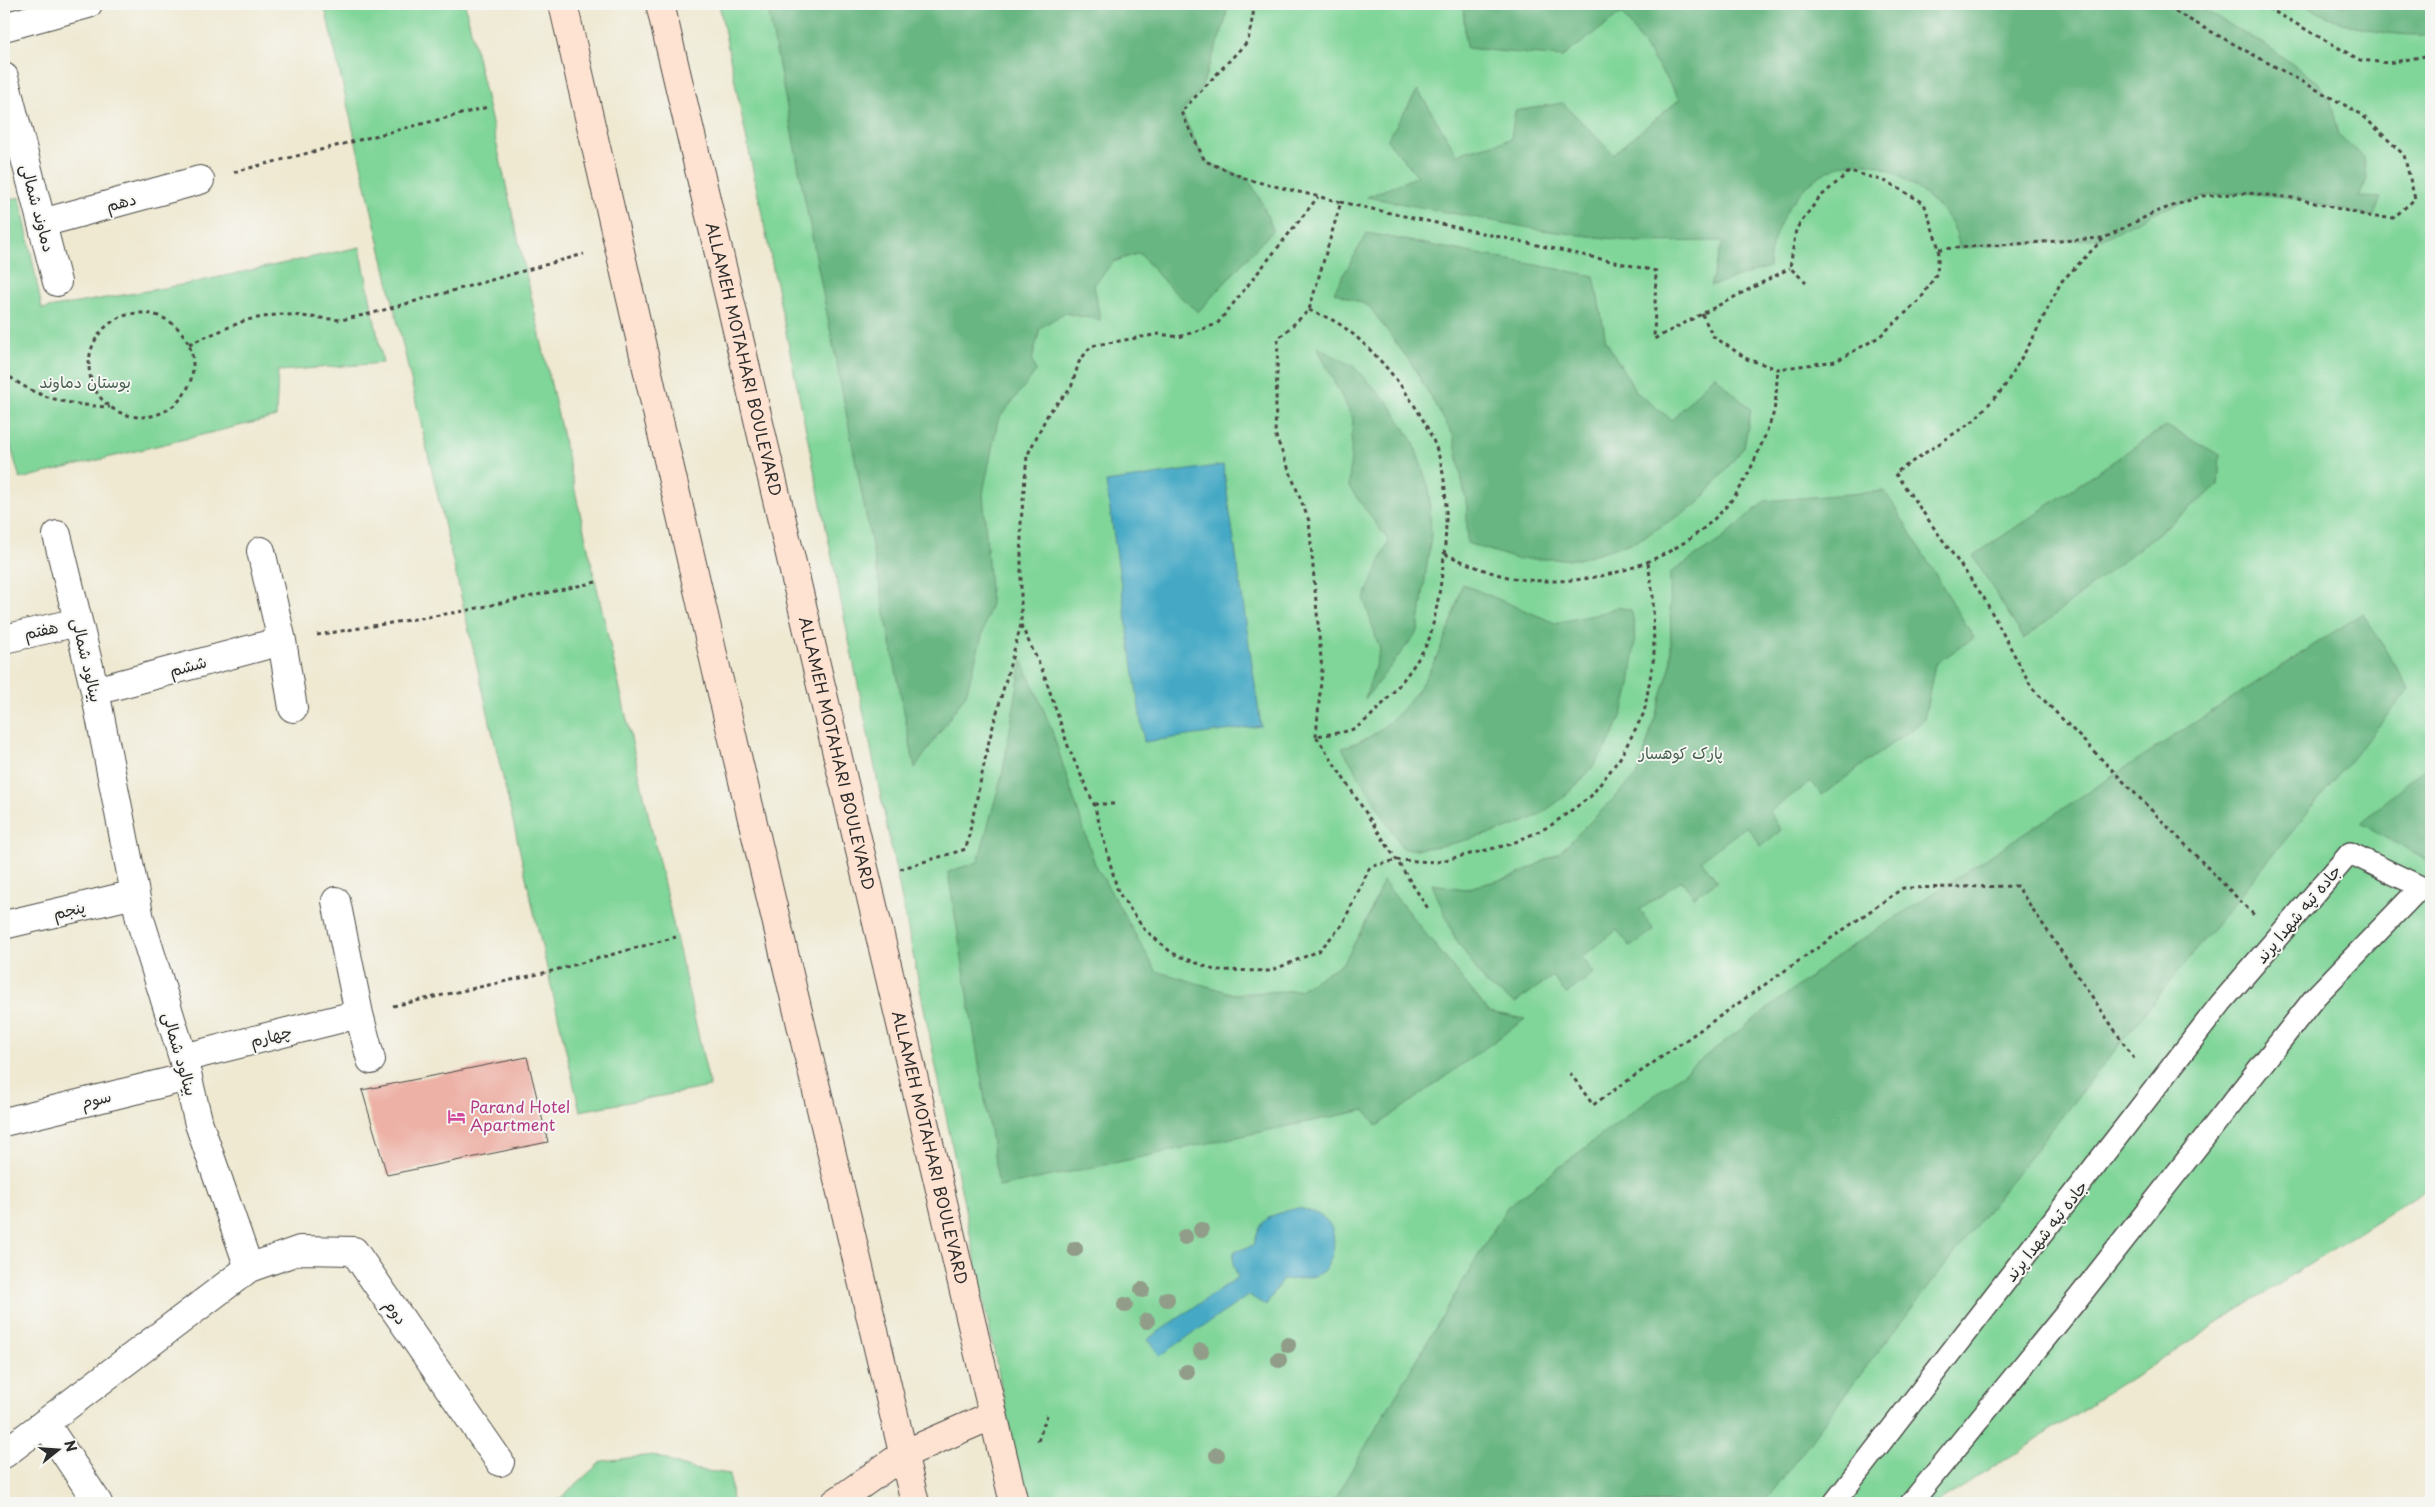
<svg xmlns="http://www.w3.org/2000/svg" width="2435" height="1507" viewBox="0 0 2435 1507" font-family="'Playpen Sans','Playpen Sans Arabic',sans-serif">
	<rect width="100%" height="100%" fill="#f6f6f2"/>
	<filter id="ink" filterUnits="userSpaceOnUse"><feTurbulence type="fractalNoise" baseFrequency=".02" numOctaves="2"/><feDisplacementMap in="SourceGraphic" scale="10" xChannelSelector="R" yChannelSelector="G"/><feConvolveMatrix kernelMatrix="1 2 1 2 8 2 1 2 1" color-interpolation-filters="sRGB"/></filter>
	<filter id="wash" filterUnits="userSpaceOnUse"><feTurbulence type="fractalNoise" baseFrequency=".0096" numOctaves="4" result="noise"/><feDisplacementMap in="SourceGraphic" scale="20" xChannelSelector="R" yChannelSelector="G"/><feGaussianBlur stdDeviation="1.12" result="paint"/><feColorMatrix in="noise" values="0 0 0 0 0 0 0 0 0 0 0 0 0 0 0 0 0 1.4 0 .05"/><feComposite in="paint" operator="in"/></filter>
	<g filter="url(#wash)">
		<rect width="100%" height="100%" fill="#efe9d2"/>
		<!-- green -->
		<path fill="#80d599" stroke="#568062" d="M324,4H465L710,1087L580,1111Z
			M719,4H2431V1186L1937,1503H1025Z
			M20,197L42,309L187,284L360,247L383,363L278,371L276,417L20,479L10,444L4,445V201Z
			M653,1455L692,1469L730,1474L732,1503H555L602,1461Z"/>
		<!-- forest -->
		<path fill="#68b681" stroke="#4a7056" d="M767,4H1228L1225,22L1200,91L1181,112L1205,161L1249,180L1261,201L1273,230L1198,312L1171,289L1139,253L1113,262L1094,285L1100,320L1064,313L1040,328L1032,361L1036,371L998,420L983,493L991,603L966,694L915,768Z
			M1463,4H2194L2270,48L2317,82L2331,102L2339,135L2364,158L2367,179L2359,197L2381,198L2373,217L2294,198L2248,193L2203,196L2155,212L2104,238L1960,248C1953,219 1948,214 1925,195C1911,183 1885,164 1866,163C1812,159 1771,219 1769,267L1710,286L1723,241L1637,242L1541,230L1367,197L1418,176L1387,140L1418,90L1457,154L1511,139L1515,111L1563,103L1613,154L1680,99L1622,13L1562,57L1466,48Z
			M2305,4H2431V35C2387,36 2342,29 2305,4Z
			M1367,233L1594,276L1606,341L1636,392L1672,420L1714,375L1751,410L1744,447L1698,504L1637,541L1578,559H1517L1467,543V507L1454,437L1411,363L1369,306L1334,292Z
			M1317,347L1353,366L1389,403L1414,444L1429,489L1431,535L1418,631L1365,699L1380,650L1364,599L1389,541L1349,487L1353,419Z
			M2166,426L2220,455L2218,486L2024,639L1973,556Z
			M1885,491L1974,638L1935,664L1924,720L1822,795L1811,781L1769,812L1781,830L1761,846L1747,826L1701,860L1717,881L1694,897L1681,880L1640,910L1654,930L1630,947L1617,930L1582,957L1594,973L1566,994L1553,976L1515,1003L1487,985L1455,938L1432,884L1465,889L1515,876L1559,853L1638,774L1671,664L1670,573L1722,539L1765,501Z
			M1462,584L1555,623L1598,614L1617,607L1631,610C1637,631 1634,650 1632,670C1626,730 1591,781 1542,813C1521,826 1493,833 1470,839C1447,845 1426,850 1403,849L1342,748C1354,743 1368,739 1377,732C1425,696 1448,640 1462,584Z
			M2363,613L2409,689C2189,957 1970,1225 1764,1503H1332L1507,1207L1844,951Z
			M1022,660L1050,725L1095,864L1156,971L1234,994L1300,990L1344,962L1367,920L1383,881L1489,1012L1525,1019L1377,1126L1365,1110L999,1187L948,872L978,862L1003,771Z
			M2431,762V863L2361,823Z"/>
		<!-- water -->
		<path fill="#45a9c5" stroke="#386a78" d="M1223,465L1261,726L1144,742L1106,482Z
			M1298,1208C1309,1211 1319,1213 1327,1221C1338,1232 1335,1260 1323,1271C1312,1280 1295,1279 1282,1280L1266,1306L1249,1295L1160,1356L1148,1339L1238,1277L1233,1264L1234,1252L1254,1245C1260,1216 1271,1215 1298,1208Z"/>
		<g id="blocks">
			<!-- building -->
			<path fill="#edb1a6" d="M527,1057L548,1142L387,1175L362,1090Z"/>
		</g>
	</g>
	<g filter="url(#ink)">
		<use href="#blocks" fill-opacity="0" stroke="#484844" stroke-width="1"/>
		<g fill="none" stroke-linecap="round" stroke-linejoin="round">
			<defs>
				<path id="lane" d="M1834,1503L2221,1003L2350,853L2421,887L2315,997L2075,1302L1911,1503"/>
				<path id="street" d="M4,27L88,4
					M4,77L57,282
					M42,223L200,180
					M261,551L282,641L293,708
					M4,639L78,622
					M95,691L282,641
					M336,901L359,1014L371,1060
					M4,925L135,894
					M183,1058L359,1014
					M4,1122L188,1077
					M249,1268L300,1250L354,1251L500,1462
					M45,1423L98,1503
					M4,1454L249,1268L199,1124L183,1058L140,919L95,691L57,535"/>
				<g id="secondary">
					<path d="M563,4L717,672L915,1503"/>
					<path id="s1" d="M660,4L1014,1503"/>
					<path d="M835,1503L904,1454L993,1415"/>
				</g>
			</defs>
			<!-- lane casing -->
			<use href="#lane" stroke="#484844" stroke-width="24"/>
			<!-- street casing -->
			<use href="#street" stroke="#484844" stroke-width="30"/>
			<!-- secondary casing -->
			<use href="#secondary" stroke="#484844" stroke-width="30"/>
			<!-- path -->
			<path stroke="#484844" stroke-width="3" stroke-dasharray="4 4" stroke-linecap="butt" d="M1255,4L1248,41L1181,112L1205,161L1249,180L1341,202L1309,310L1278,339L1275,434L1309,521L1322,670L1316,736
				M2161,4L2361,114L2404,155L2415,199L2393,218L2373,217L2294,198L2248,193L2202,196L2155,212L2104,238L2061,282L2032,340L2003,389L1973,421L1895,473L1984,598L2032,688L2254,915
				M2261,4L2360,60L2388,63L2431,55
				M234,172L488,107
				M1340,202L1656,271L1654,339L1790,268
				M1939,249L2103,238
				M1309,310C1318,314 1328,317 1336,322C1377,347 1428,414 1440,460C1453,507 1443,588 1430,636C1423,659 1375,719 1353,729C1343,733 1328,734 1316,736L1429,910
				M89 365a52 52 0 1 1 104 0a52 52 0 1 1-104 0Z
				M1702,314L1713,336L1747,359L1778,369L1836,361L1879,337L1920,300L1937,273L1939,249L1924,203L1887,182L1850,171L1819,198L1796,229L1790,268L1806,282
				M189,344L246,320L281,314L341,320L373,313L584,254
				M4,372C35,399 70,405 110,407
				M1445,554C1471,565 1499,578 1528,580C1604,587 1687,558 1734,497C1749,477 1763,441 1772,418C1777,403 1776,384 1778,369
				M1021,625L1044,674L1069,749L1094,804L1118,892L1144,929L1172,953L1214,970L1270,971L1319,951L1342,925L1370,867L1397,860L1437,862L1511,844L1550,826L1591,796L1620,758L1644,713L1654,656L1653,596L1648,563
				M317,635L464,611L596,582
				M1094,804H1117
				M900,869L966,849L989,741L1021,625V522L1027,456L1049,412L1071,388L1079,362L1091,346L1159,334L1179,337L1217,324L1318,197
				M393,1006L548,972L676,937
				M1570,1073L1593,1105L1903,888L2017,886L2135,1060
				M1038,1441L1047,1415"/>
			<!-- lane -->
			<use href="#lane" stroke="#fff" stroke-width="21"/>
			<!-- street -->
			<use href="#street" stroke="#fff" stroke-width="28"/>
			<!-- secondary -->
			<use href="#secondary" stroke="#fee3d2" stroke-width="28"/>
		</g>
		<!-- trees -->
		<g fill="#919d88">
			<circle cx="1201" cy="1230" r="8"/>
			<circle cx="1185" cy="1237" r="8"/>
			<circle cx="1075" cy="1249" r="8"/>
			<circle cx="1142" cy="1290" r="8"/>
			<circle cx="1167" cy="1299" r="8"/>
			<circle cx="1125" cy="1305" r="8"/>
			<circle cx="1147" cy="1321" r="8"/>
			<circle cx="1288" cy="1345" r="8"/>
			<circle cx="1201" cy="1351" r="8"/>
			<circle cx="1279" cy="1360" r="8"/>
			<circle cx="1187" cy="1372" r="8"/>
			<circle cx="1217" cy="1455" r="8"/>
		</g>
	</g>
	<!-- icons -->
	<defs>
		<symbol id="hotel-bare" viewBox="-9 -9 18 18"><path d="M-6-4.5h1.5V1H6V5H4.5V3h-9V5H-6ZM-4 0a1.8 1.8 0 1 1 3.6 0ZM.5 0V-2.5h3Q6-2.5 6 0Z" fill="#d1479c" stroke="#f6f6f2" stroke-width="2.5" paint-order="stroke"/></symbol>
	</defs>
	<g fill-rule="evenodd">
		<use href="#hotel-bare" x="444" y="1104" width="25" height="25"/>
	</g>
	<g text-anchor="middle" stroke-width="4" stroke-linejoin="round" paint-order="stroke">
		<!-- street labels -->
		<g font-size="16" fill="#2b2b2b" stroke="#f6f6f2">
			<text transform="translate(121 202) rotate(-15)" y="6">دهم</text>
			<text transform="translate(38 208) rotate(75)" y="6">دماوند شمالی</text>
			<text dy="6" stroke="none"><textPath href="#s1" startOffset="365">ALLAMEH MOTAHARI BOULEVARD</textPath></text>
			<text transform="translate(41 630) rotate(-12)" y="6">هفتم</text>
			<text transform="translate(87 660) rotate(77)" y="6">بینالود شمالی</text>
			<text transform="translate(188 666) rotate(-15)" y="6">ششم</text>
			<text dy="6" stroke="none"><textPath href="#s1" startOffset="770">ALLAMEH MOTAHARI BOULEVARD</textPath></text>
			<text transform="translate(69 910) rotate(-13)" y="6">پنجم</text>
			<text transform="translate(2298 914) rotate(-50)" y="6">جاده تپه شهدا پرند</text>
			<text transform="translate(271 1036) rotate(-14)" y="6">چهارم</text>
			<text transform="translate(180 1054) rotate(74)" y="6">بینالود شمالی</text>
			<text transform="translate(96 1099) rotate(-14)" y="6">سوم</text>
			<text dy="6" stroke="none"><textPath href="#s1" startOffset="1175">ALLAMEH MOTAHARI BOULEVARD</textPath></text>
			<text transform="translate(2046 1231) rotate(-52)" y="6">جاده تپه شهدا پرند</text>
			<text transform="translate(396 1312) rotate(55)" y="6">دوم</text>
		</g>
		<!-- park labels -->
		<g font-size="16" fill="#445e4c" stroke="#f6f6f2">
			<text x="85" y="388">بوستان دماوند</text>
			<text x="1681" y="759">پارک کوهسار</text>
		</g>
		<!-- hotel labels -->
		<g font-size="16" fill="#b23c85" stroke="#f6f6f2" text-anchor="start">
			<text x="470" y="1113">Parand Hotel<tspan x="470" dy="18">Apartment</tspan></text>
		</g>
	</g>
	<!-- margin -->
	<rect width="2435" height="1507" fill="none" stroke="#f6f6f2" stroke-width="20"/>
	<!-- north arrow -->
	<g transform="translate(58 1450) rotate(73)" stroke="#f6f6f2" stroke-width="4" paint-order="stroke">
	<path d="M0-4L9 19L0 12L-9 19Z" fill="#2b2b2b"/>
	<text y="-8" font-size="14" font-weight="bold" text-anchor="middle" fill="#2b2b2b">N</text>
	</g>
</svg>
